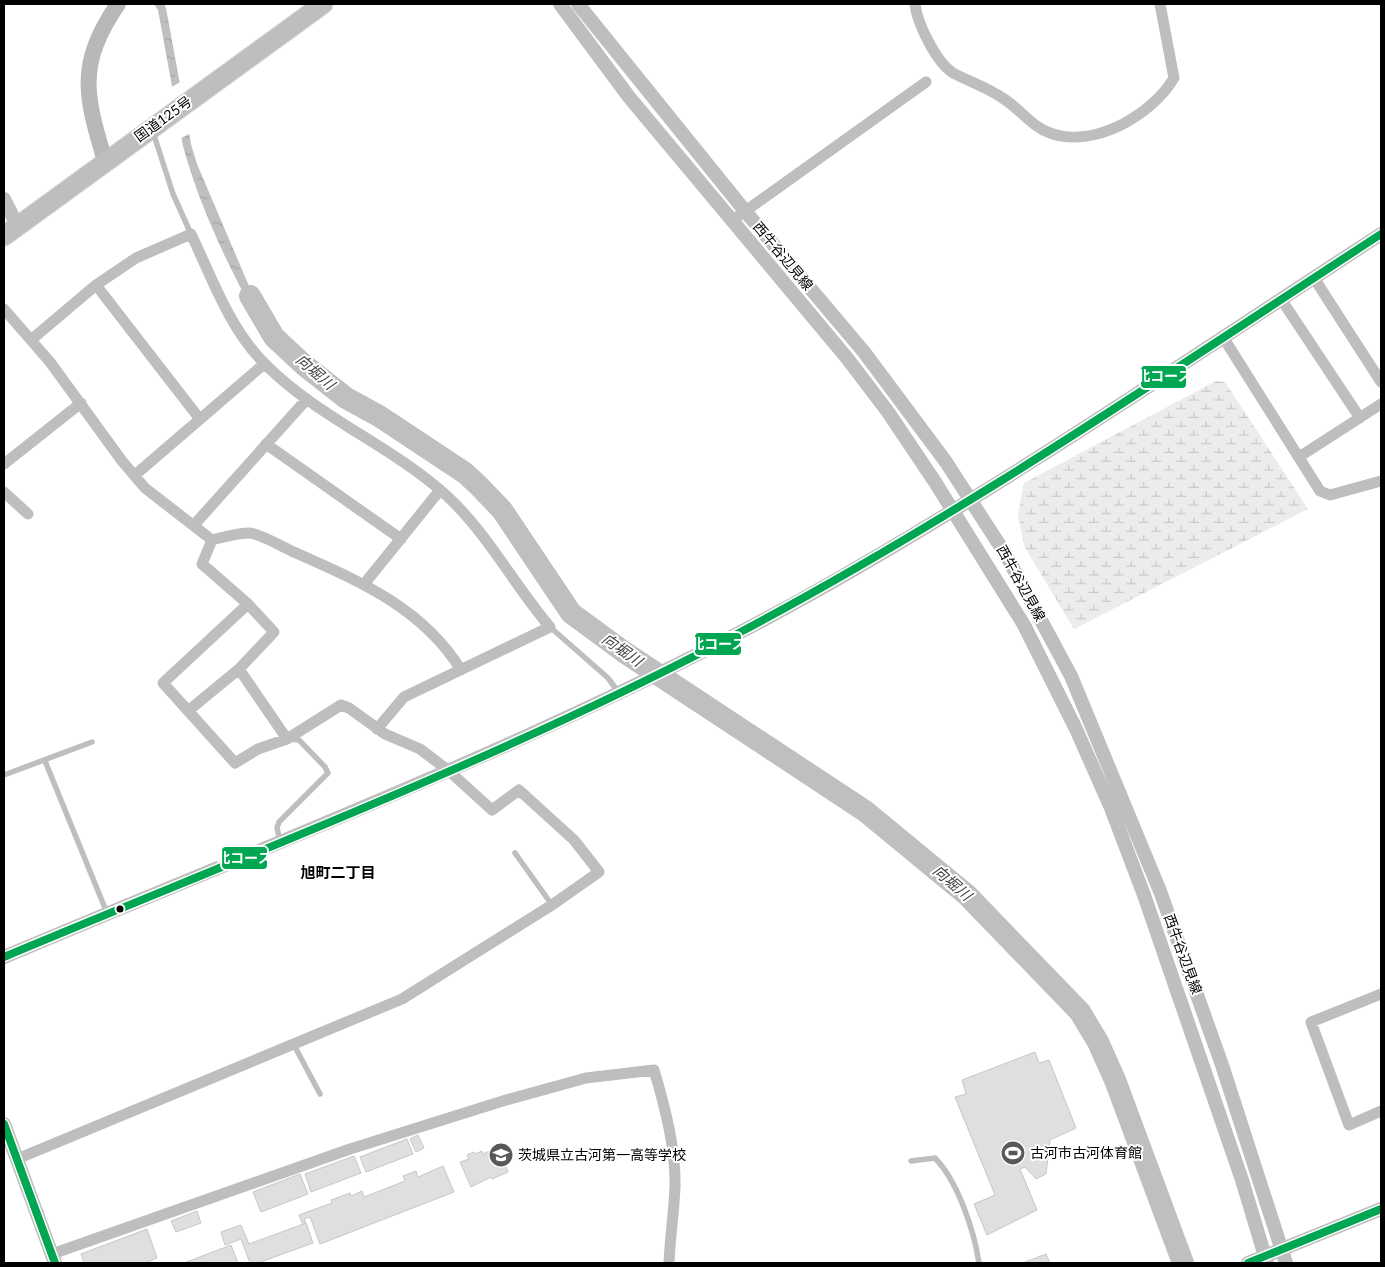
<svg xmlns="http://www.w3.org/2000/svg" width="1385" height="1267" viewBox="0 0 1385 1267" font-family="Lato,'Noto Sans JP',sans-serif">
	<defs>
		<pattern id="wetland-marsh" width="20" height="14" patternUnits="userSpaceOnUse" patternTransform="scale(1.25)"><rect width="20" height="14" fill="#ececec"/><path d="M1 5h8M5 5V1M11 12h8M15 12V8" fill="none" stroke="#c9c9c9"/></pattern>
		<pattern id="water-ripples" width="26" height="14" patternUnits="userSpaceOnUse" patternTransform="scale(1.25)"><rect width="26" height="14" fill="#bfbfbf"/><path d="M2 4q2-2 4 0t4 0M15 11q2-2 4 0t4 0" fill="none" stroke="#a2a2a2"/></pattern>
	</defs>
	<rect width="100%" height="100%" fill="#fff"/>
	<!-- wetland -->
	<path fill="url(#wetland-marsh)" d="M1216,381L1225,382L1308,509L1074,629L1024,546L1018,514L1024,483Z"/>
	<!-- water -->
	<path fill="url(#water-ripples)" d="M154,4H164L166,8L191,144L197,164L249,286L268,319L260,324C229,268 200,208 183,146L158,10Z"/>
	<!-- pier -->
	<path fill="#fff" d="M182,81L191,133L179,139L170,88Z"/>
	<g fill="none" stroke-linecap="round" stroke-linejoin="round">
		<!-- river -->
		<path stroke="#bfbfbf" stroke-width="22" d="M250,296L274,337L304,365L346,398L379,416L465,473L479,486L502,510L571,613L624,652L865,811L967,895L1080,1012L1098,1042L1115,1080L1183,1263"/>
	</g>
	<!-- building -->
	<path fill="#dfdfdf" stroke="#c7c7c7" d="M1035,1052L1039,1063L1049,1060L1076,1128L1050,1140L1046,1174L1036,1179L1025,1167L1020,1169L1037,1210L987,1235L974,1204L995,1195L955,1097L966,1094L962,1080Z
		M418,1135L424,1148L416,1152L410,1139Z
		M407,1139L413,1154L366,1172L360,1157Z
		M498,1147L508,1172L492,1179L491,1177L471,1187L460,1162L469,1159L467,1155L474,1152L475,1154L482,1151L483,1154Z
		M354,1156L361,1173L311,1192L305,1174Z
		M443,1166L454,1192L320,1244L310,1217L304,1219L306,1222L302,1223L299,1215L332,1203L331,1200L350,1193L351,1196L362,1191L364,1197L405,1181L403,1176L416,1171L418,1177Z
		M300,1174L308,1194L261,1212L253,1192Z
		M197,1211L201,1223L176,1232L171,1221Z
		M306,1223L313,1243L258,1263H250L241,1239L225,1245L221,1232L241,1225L249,1244Z
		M147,1229L157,1258L145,1263H84L81,1254Z
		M231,1245L238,1263H184Z
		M1046,1254L1050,1263H1025V1262Z"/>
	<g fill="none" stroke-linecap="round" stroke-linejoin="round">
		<defs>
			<path id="trunk" d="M4,236L323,4"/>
		</defs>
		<!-- trunk casing -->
		<use href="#trunk" stroke="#dbdbdb" stroke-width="21"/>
		<!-- service -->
		<path stroke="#bebebe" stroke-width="5.5" d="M153,132L173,194L191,234
			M550,627L608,678L619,693
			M45,761L107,913
			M4,775L92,742
			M280,841L277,828L279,822L328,773L325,767L299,740L289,739
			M515,853L552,905
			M294,1045L320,1094
			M911,1161L935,1158C958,1182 974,1230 979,1263"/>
		<!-- minor -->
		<path stroke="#bebebe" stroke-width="11" d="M915,4C917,23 936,62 953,73C970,82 989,88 1004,99C1020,109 1032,127 1050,133C1094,149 1152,115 1174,78L1160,4
			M733,220L926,82
			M1314,278L1381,382
			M96,285L199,418
			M1281,299L1360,418
			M4,309L50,362L122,461L145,488L212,540L202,564L248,604L274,632L239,669L188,711
			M1223,337L1320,491L1330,495L1381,481
			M31,340L96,285L136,258L191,234C212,278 230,330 266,365C319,418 392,446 447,496C488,534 514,585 550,627L404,697L377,729
			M266,444L401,539
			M1299,457L1381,404
			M4,464L81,403
			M135,475L264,364
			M4,492L28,514
			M194,525L307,399
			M212,540C224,537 237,533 250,533C261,534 284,548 296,553C359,581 423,608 461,670
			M365,583L440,490
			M239,669L287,739
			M1381,994L1311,1022L1349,1125L1381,1111
			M17,1159L402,999L552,905L599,872L574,840L519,790L492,810L449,771L420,749L385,734L349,708L341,705L287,739L258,749L235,763L163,683L248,604
			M52,1254L350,1149L506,1100L586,1078L654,1070C665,1107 676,1149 675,1187C674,1212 670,1238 669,1263"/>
		<!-- tertiary -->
		<path stroke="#bebebe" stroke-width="14" d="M560,4L629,97L847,358L888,412L935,482L1024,625L1076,729L1111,808L1144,895L1242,1180L1267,1263
			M578,4L745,211L864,352L946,462L1006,555L1071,676L1160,891L1222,1065L1286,1263
			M4,199L17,225
			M4,957C275,842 553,738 811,594C1007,484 1193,356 1381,234
			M4,1124L55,1263
			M1248,1263L1381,1209"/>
		<!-- secondary -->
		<path stroke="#b8b8b8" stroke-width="16" d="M105,161C85,95 77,64 118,4"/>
		<!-- trunk -->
		<use href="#trunk" stroke="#bebebe" stroke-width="19"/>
		<defs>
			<path id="bus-1" d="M4,957C242,857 485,765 714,646C947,525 1162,377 1381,234
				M4,1124L55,1263
				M1248,1263L1381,1209"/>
		</defs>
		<!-- bus-1 casing -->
		<use href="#bus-1" stroke="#fff" stroke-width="11"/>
		<!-- bus-1 -->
		<use href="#bus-1" stroke="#00a651" stroke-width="8"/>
	</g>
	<!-- icons -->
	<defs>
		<symbol id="stadium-disc" viewBox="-11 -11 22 22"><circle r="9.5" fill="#595959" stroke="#fff"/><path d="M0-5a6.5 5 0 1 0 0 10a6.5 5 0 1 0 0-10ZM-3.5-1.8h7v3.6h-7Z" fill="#fff"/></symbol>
		<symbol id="school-disc" viewBox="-11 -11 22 22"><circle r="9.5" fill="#595959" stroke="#fff"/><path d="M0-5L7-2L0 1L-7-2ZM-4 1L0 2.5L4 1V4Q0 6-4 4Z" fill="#fff"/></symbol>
	</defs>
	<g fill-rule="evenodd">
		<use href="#stadium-disc" x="999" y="1139" width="28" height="28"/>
		<use href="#school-disc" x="487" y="1141" width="28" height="28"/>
	</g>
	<!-- markers -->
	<circle fill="#000" stroke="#fff" stroke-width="2" cx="120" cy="909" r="4.5"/>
	<g text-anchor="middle" stroke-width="4" stroke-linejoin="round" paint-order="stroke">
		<!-- street labels -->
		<g font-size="14" fill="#000" stroke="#fff">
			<text transform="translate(163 119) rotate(-36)" y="5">国道125号</text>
			<text transform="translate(783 256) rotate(50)" y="5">西牛谷辺見線</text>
			<text transform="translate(1021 583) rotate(61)" y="5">西牛谷辺見線</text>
			<text transform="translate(1183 954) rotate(70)" y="5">西牛谷辺見線</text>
		</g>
		<!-- poi labels -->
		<g font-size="14" fill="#000" stroke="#fff" text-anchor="start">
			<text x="1030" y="1158">古河市古河体育館</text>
			<text x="518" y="1160">茨城県立古河第一高等学校</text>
		</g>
		<!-- water labels -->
		<g font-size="15" font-style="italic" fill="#444" stroke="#fff">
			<text transform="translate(315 372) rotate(41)" y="5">向堀川</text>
			<text transform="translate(622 650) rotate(35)" y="5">向堀川</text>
			<text transform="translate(952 883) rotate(41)" y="5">向堀川</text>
		</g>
		<!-- neighbourhood labels -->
		<g font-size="15" font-weight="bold" fill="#000" stroke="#fff">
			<text x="338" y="878">旭町二丁目</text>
		</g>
	</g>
	<g stroke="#fff" stroke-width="2">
		<rect x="1140" y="365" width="47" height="24" rx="5" fill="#00a651"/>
		<rect x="694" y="632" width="48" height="24" rx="5" fill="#00a651"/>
		<rect x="221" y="846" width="47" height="24" rx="5" fill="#00a651"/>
	</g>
	<g font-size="14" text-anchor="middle" font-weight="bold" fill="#fff">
		<text x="1164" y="381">北コース</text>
		<text x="718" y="649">北コース</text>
		<text x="244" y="863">北コース</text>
	</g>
	<!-- border -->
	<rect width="1385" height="1267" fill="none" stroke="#000000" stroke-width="10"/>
</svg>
